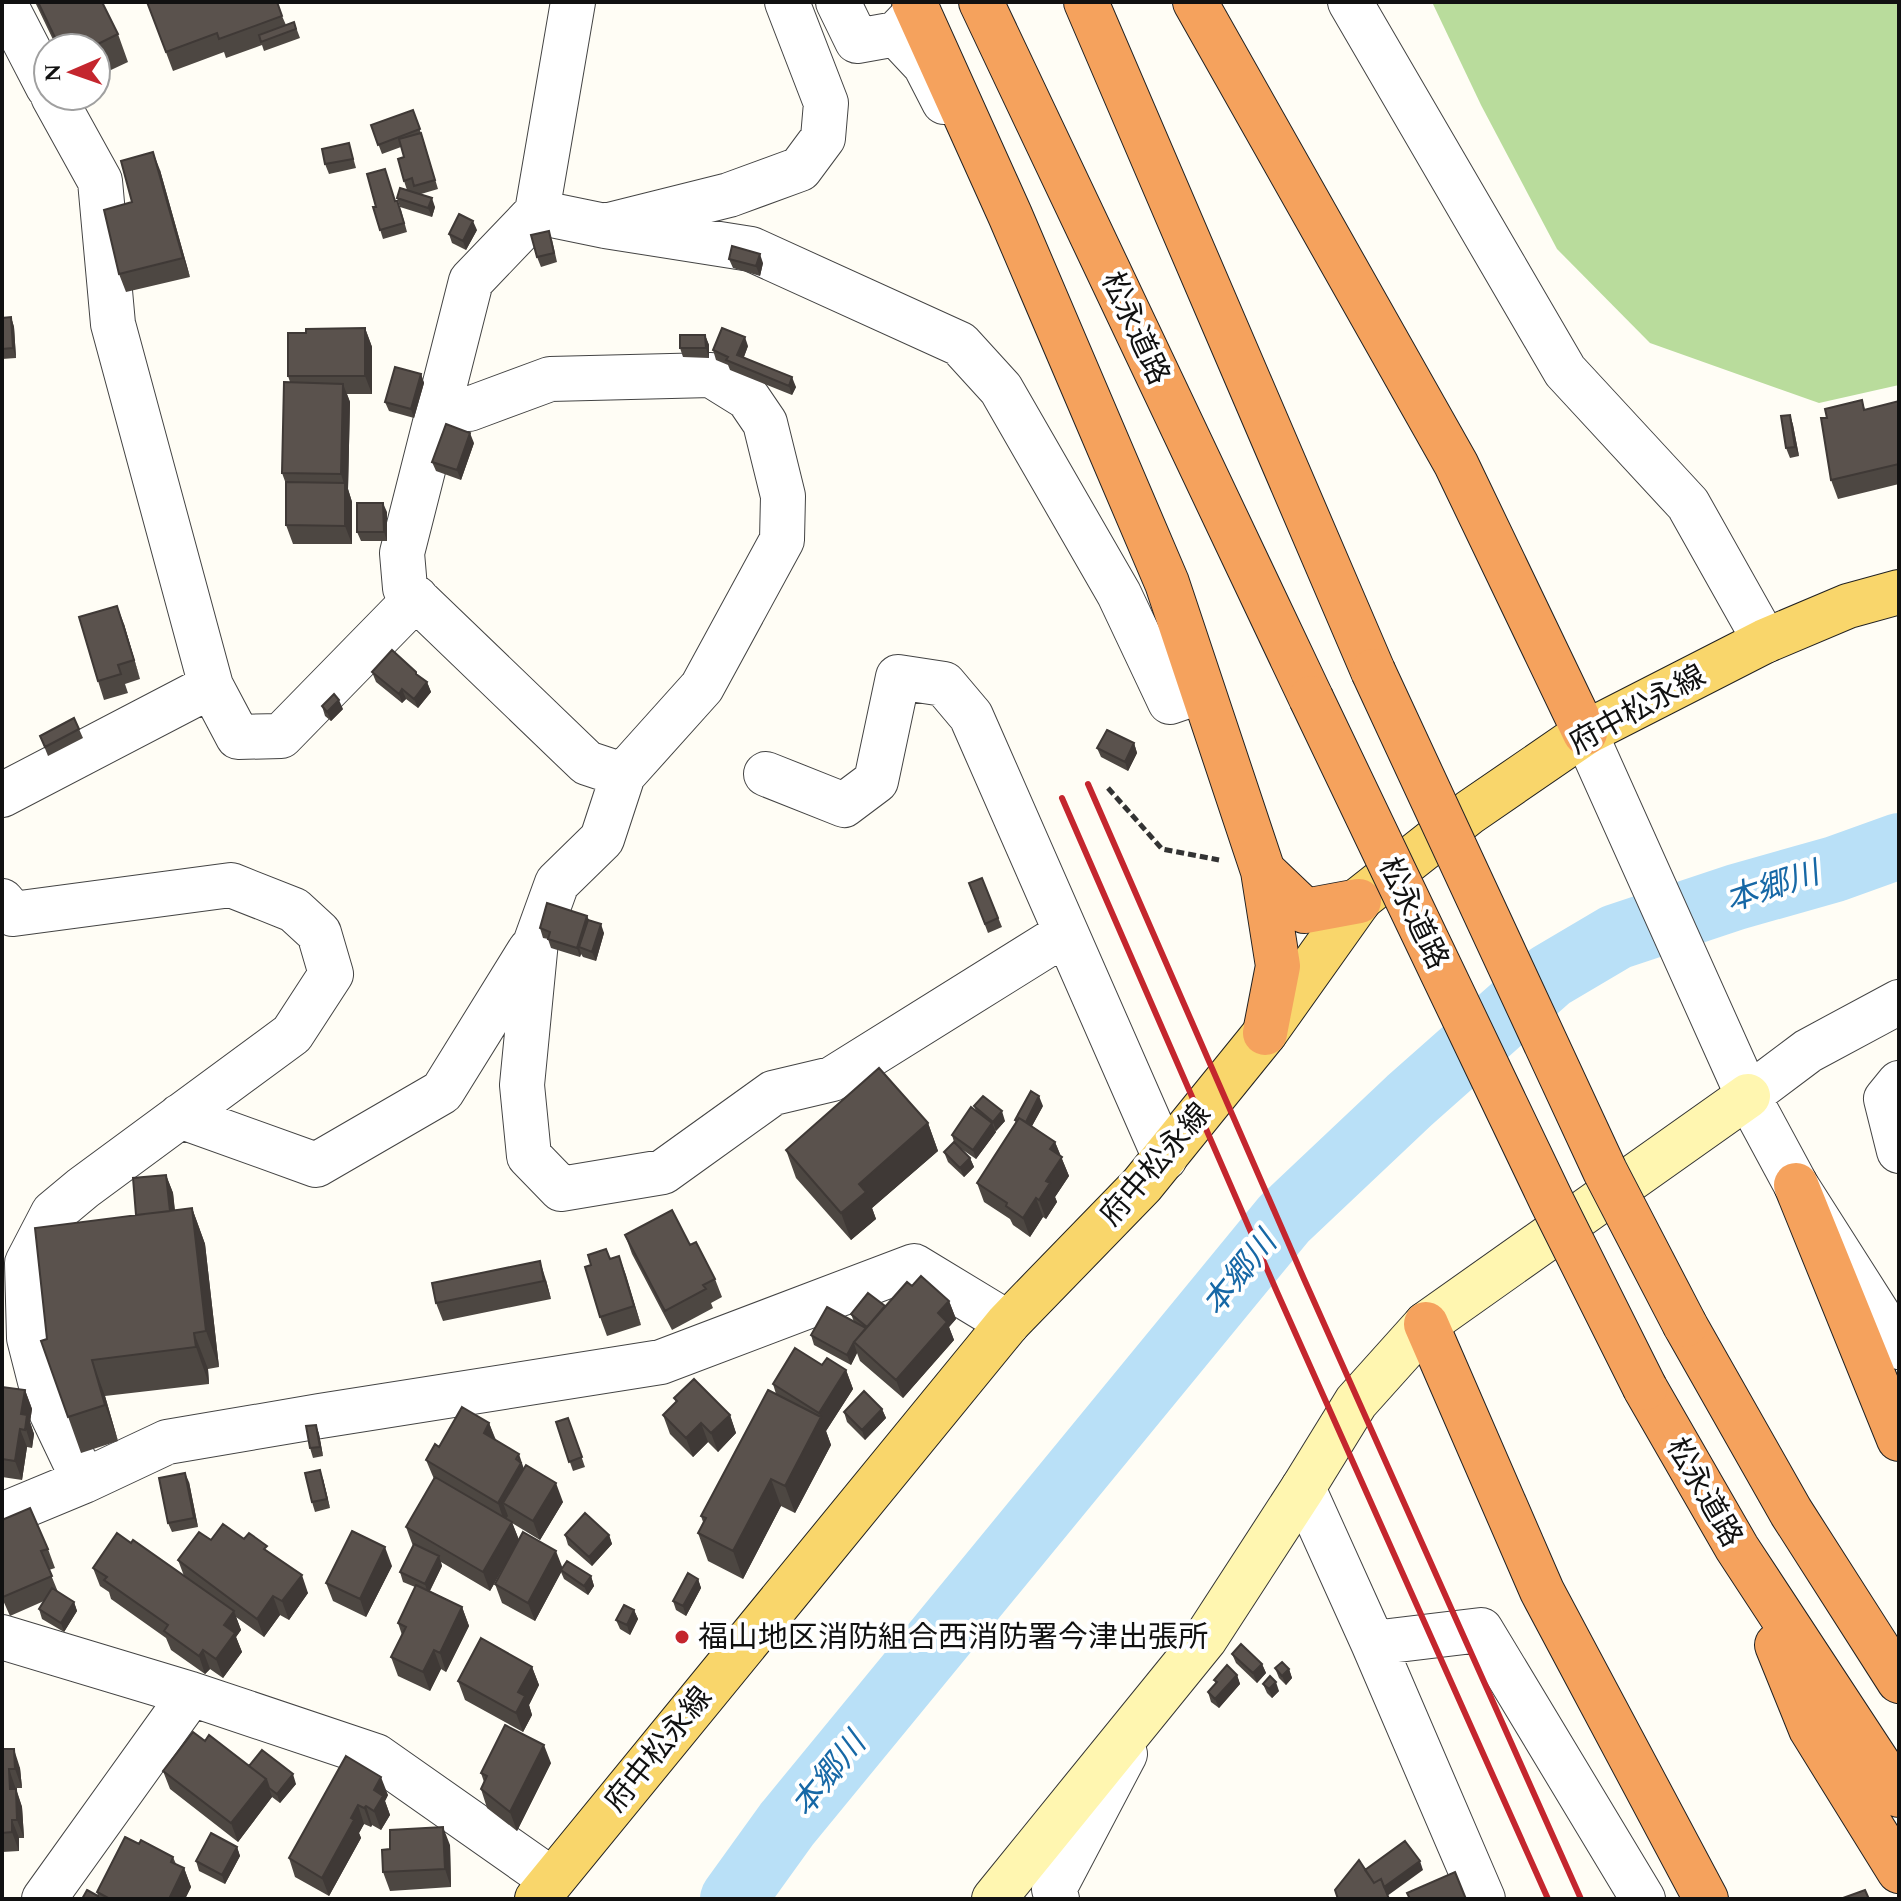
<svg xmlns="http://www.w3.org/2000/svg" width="1901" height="1901" viewBox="0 0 1901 1901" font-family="Spectral,'Noto Sans JP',serif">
	<rect width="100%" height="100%" fill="#fffdf5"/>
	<!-- forest -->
	<path fill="#b9dc9c" d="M1432,2H1899V385L1819,403L1650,343L1557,249L1481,105Z"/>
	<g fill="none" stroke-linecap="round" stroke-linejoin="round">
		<!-- river -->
		<path stroke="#b9e0f7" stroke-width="66" d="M733,1899L787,1824L1284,1219L1410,1100L1550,976L1616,937L1736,897L1835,869L1899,846"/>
		<defs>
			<path id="street" d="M4,2L48,87
				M838,2L857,41L896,34
				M1350,2L1565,371L1688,504L1765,641
				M918,11L896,34L925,65L944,102
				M53,96L100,181L113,324L211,686L238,737L281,736L416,598
				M537,212L605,226L729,195L800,169L823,138L826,103L787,2
				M605,226L751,249L960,344L1001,389L1119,594L1170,702L1202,691
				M439,407L469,409L550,379L711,375L748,398L765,423L783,496L782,540L702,687L623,775L587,763L405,588L402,553L471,281L537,212L573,2
				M1585,733L1748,1096L1796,1185L1899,1347
				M766,774L844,805L876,781L898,677L944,684L971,716L1165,1158
				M623,775L602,839L557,883L536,941L522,1085L529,1156L561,1189L663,1172L773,1093L832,1079L1066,933
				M2,795L211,686
				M2,901L13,914L231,885L294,910L319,933L331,974L292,1034L83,1188L53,1213L27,1263L29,1338L44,1397L84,1481
				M1899,1083L1886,1099L1899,1151
				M1748,1096L1808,1051L1899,1002
				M180,1116L316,1165L442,1092L530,950
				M1303,1488L1373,1643L1483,1899
				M2,1515L84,1481L167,1442L320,1416L661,1362L914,1266L1008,1323
				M2,1637L191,1694L376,1756L551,1879
				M1373,1643L1481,1630L1643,1899
				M44,1899L191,1694
				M1057,1899L1054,1889L1125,1754"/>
			<path id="secondary" d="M994,1899L1205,1639L1303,1488L1356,1402L1426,1324L1748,1096"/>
			<path id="primary" d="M537,1899L1008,1323L1142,1185L1265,1033L1361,898L1470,812L1585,733L1765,641L1848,606L1899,592"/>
			<path id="highway" d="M914,2L1010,215L1167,583L1263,871L1278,966L1265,1033
				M981,2L1311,698
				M1086,2L1373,671
				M1195,2L1456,464L1585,733
				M1263,871L1305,911L1359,901
				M1796,1185L1899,1439
				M1426,1324L1542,1591L1706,1899
				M1685,1325L1791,1512L1899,1681
				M1645,1388L1737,1548L1899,1795
				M1777,1645L1811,1729L1899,1871"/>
		</defs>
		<!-- street casing -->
		<use href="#street" stroke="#444" stroke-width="46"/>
		<!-- secondary casing -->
		<use href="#secondary" stroke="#333" stroke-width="46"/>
		<!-- primary casing -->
		<use href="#primary" stroke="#222" stroke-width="46"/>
		<!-- highway casing -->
		<use href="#highway" stroke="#222" stroke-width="46"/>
		<!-- path -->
		<path stroke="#333" stroke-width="5" stroke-dasharray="8 4" stroke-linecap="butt" d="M1108,788L1162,849L1219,860"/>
		<!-- street -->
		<use href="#street" stroke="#fff" stroke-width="44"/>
		<!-- secondary -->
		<use href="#secondary" stroke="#fff6b0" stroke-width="44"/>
		<!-- primary -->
		<use href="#primary" stroke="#f9d66b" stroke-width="44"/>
		<!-- highway -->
		<use href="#highway" stroke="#f5a25d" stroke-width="44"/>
		<!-- rail -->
		<path stroke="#c4262e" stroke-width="6" d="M1088,784L1304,1279L1581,1899
			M1062,798L1277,1292L1548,1899"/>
		<defs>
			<path id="highway-bridge" d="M1373,671L1605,1171L1685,1325
				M1311,698L1552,1202L1645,1388"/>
		</defs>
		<!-- highway-bridge casing -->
		<use href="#highway-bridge" stroke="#222" stroke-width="46" stroke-linecap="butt"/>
		<!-- highway-bridge -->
		<use href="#highway-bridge" stroke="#f5a25d" stroke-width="44"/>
	</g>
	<!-- wall -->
	<path fill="#4d4742" d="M35,2H102L118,34L128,62L96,77V48H57Z
		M147,2L282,16L286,25L294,22L300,38L264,51L262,45L226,58L224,52L173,71Z
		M413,110L424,142L438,189L421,194L435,207L432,217L400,207L397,198L407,190L404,181V157L401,147L382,154L371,125Z
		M349,143L356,168L329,174L325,164Z
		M160,170L190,277L126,292L119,274L132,202Z
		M396,201L401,210L407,232L383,239L373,207Z
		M477,230L466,250L452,243L449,234Z
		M552,240L557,262L541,267L537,257Z
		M729,259L763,263L760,276L733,268Z
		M11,317L14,327L16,358L2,359V318Z
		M365,328L372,347V394H347L350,402L348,489L352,502V544H293L286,525V484L282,473L290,382L288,376L306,333Z
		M705,335L709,345V358L683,357L680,348Z
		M748,346L744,357L796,387L792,395L730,370L728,365L716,360L713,350Z
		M421,374L424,383L414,418L389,411L385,402Z
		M1862,400L1865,410L1899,401V484L1838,499L1831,480L1827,418Z
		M1790,415L1793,425L1799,456L1790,458L1786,448Z
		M474,443L461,480L436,471L432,462Z
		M387,512V541H361L357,532Z
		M124,624L140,679L125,684L128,693L104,700L98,681Z
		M372,672L417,675L427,682L431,692L418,708L406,699L402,703L376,682Z
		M322,706L343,709L331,721L325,716Z
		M79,729L83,738L48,756L40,736Z
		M1134,743L1137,753L1128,771L1101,757L1097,748Z
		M982,878L1002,927L988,933L969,883Z
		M587,916L589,920L604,933L596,961L583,957L581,954L580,957L551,948L548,939L543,938L540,928Z
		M974,1106L1005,1121L996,1131L995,1130L996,1132L976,1159L960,1148L970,1158L974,1167L964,1177L948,1162L944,1152L954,1142L952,1135L976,1111Z
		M1043,1106L1032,1126L1055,1142L1069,1176L1055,1197L1057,1202L1046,1219L1043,1217L1030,1237L1013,1225L1010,1219L984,1202L977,1183L1016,1123L1015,1120Z
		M928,1123L938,1151L872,1208L876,1219L851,1240L796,1178L786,1150Z
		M166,1175L173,1193L175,1210L192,1208L205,1244L219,1367L208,1369L209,1384L105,1396L118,1441L81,1453L41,1341L47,1339Z
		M625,1235L690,1245L715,1279L722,1297L711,1303L713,1308L672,1330L632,1254Z
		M619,1256L641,1325L607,1336L600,1317L610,1259Z
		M546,1280L551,1299L443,1321L436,1303Z
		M912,1286L949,1301L956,1319L949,1327L954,1340L903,1398L860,1361L857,1353L851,1365L814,1345L811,1335L854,1322L851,1314L885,1306Z
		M822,1365L846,1370L853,1389L826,1431L831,1445L795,1513L781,1506L743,1579L708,1561L698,1533L703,1522L701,1516L776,1394L773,1384Z
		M2,1387L25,1390L32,1409L30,1422L34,1434L32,1448L27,1447L22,1480L2,1477Z
		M674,1398L730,1415L736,1433L718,1452L708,1442L693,1457L670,1434L663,1415L676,1402Z
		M882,1409L886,1418L865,1440L847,1422L844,1412Z
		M568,1418L585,1467L573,1471L556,1422Z
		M489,1423L496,1440L524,1469L563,1502L540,1540L512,1523L519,1540L562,1568L591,1576L594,1586L588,1595L564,1579L561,1572L535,1621L502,1603L495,1584L517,1544L490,1591L441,1562L442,1566L430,1591L462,1607L469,1626L446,1672L441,1669L430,1691L398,1676L391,1657L402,1635L398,1623L415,1587L403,1582L400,1572L413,1546L406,1527L434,1479L426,1460L439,1447Z
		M316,1425L319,1434L323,1456L313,1458L310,1448Z
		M323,1479L330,1508L315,1512L312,1502Z
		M189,1482L198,1527L172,1532L168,1523Z
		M2,1520L48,1549L55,1568L49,1570L58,1592L74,1602L77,1611L64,1632L42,1619L39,1609L44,1601L10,1616L2,1598Z
		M565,1535H609L612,1544L592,1566L568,1545Z
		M244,1539L269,1552L308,1593L289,1620L280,1615L264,1637L236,1617L241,1630L236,1637L242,1652L223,1678L210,1669L205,1674L171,1650L166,1638L111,1599L109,1592L100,1586L93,1568L131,1543L184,1576L178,1560L211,1540Z
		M392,1566L366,1617L333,1601L326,1583Z
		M698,1579L701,1588L686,1616L676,1610L673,1601Z
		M634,1610L638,1619L630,1635L620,1629L616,1620Z
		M1232,1654L1262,1664L1266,1673L1257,1683L1236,1663Z
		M532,1667L539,1685L529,1705L532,1715L523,1732L465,1700L458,1681Z
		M1275,1668L1289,1669L1292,1678L1286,1685L1279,1678Z
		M1237,1675L1240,1684L1219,1708L1211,1702L1208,1692L1216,1684L1214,1680Z
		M1263,1684L1279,1691L1272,1698L1267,1693Z
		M205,1741L249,1766L296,1784L280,1803L272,1797L238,1842L170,1789L163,1771Z
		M2,1749L20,1768L22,1788H16L22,1807L24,1838H19V1851L2,1852Z
		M346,1756L388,1795L385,1801L390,1815L381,1830L372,1825L371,1827L364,1824L359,1833L361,1838L329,1896L295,1877L289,1858Z
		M551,1763L517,1831L487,1808L481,1789L484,1782L481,1773Z
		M139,1844L173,1857L176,1864L184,1868L191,1887L185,1899H82L98,1896L97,1892Z
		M450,1845L451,1887L390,1891L383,1872Z
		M237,1847L240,1856L225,1884L199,1871L196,1861Z"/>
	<!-- shaded-wall -->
	<path fill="#3f3936" d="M153,152L160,170L190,277L183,258Z
		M432,198L435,207L432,217L428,208Z
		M473,221L477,230L466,250L463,241Z
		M760,254L763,263L760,276L756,266Z
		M11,317L14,327L16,358L13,348Z
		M365,328L372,347V394L365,376Z
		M705,335L709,345V358L706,348Z
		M745,337L748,346L741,364L737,355Z
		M421,374L424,383L414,418L411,409Z
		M792,377L796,387L792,395L789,386Z
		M343,384L350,402L348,489L352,502V544L345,526V487L341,474Z
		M1790,415L1793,425L1799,456L1795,447Z
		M470,433L474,443L461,480L457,470Z
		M383,503L387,512V541L384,532Z
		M117,606L124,624L140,679L134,660Z
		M427,682L431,692L418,708L414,699Z
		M402,689L406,699L402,703L399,694Z
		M339,700L343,709L331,721L327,712Z
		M1134,743L1137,753L1128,771L1125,762Z
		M587,916L591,926L579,947L581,954L580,957L577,948Z
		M601,924L604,933L596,961L592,952Z
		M1039,1096L1043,1106L1027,1135L1024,1125Z
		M1002,1111L1005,1121L996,1131L993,1122Z
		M928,1123L938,1151L872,1208L876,1219L851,1240L841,1213L859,1184Z
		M992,1123L996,1132L976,1159L973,1150Z
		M1055,1142L1069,1176L1055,1197L1057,1202L1046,1219L1039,1200L1046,1181L1050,1149Z
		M970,1158L974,1167L964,1177L960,1168Z
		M166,1175L173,1193L178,1246L171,1227Z
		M1036,1198L1043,1217L1030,1237L1023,1218Z
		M192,1208L205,1244L219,1367L206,1331Z
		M619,1256L626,1275L641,1325L634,1306Z
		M540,1261L546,1280L551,1299L544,1281Z
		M949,1301L956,1319L949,1327L954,1340L903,1398L896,1380L938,1313Z
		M194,1333L208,1369L209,1384L196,1347Z
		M854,1343L857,1353L851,1365L847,1355Z
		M92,1360L105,1396L118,1441L105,1405Z
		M846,1370L853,1389L826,1431L831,1445L795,1513L785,1486L821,1418L819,1413Z
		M25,1390L32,1409L30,1422L34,1434L32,1448L21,1414Z
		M882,1409L886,1418L865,1440L862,1430Z
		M730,1415L736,1433L718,1452L711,1433Z
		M489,1423L496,1442L484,1433Z
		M701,1423L708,1442L693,1457L686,1438Z
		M316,1425L319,1434L323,1456L320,1447Z
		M20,1429L27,1447L22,1480L15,1461Z
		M519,1454L528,1481L503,1503L508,1516L504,1521L498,1503Z
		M320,1470L323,1479L330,1508L327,1499Z
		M185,1473L189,1482L198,1527L194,1518Z
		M771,1479L781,1506L743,1579L733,1551Z
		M556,1483L563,1502L540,1540L533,1521Z
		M512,1522L519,1540L490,1591L483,1572Z
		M609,1535L612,1544L592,1566L589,1557Z
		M385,1547L392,1566L366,1617L360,1599Z
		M556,1551L563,1569L535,1621L528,1603Z
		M439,1556L442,1566L428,1594L425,1584Z
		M302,1575L308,1593L289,1620L282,1601Z
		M591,1576L594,1586L588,1595L584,1586Z
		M698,1579L701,1588L686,1616L683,1606Z
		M273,1596L280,1615L264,1637L257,1619Z
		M74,1602L77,1611L64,1632L61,1623Z
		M462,1607L469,1626L446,1672L440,1653Z
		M634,1610L638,1619L630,1635L627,1625Z
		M234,1611L241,1630L236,1637L242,1652L223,1678L216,1659L224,1625Z
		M203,1650L210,1669L205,1674L199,1656Z
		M434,1650L441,1669L430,1691L423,1672Z
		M1262,1664L1266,1673L1257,1683L1253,1673Z
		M532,1667L539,1685L529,1705L532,1715L523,1732L516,1713L518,1692Z
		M1289,1669L1292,1678L1286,1685L1282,1676Z
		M1237,1675L1240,1684L1219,1708L1215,1699Z
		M1276,1682L1279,1691L1272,1698L1269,1689Z
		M544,1745L551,1763L517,1831L510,1812Z
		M14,1749L20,1768L22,1788L15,1769Z
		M9,1769L22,1807L24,1838L17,1820L10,1789Z
		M293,1774L296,1784L280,1803L277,1794Z
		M381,1777L388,1795L385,1801L390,1815L381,1830L374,1811V1790Z
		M266,1779L272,1797L238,1842L231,1823Z
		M358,1805L364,1824L359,1833L361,1838L329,1896L322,1878Z
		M366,1806L372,1825L371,1827L364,1808Z
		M12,1820L19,1838V1851L12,1832Z
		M443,1827L450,1845L451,1887L445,1869Z
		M237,1847L240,1856L225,1884L222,1875Z
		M1420,1861L1423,1870L1383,1899L1378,1891Z
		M184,1868L191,1887L185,1899H169Z"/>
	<!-- building -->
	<path fill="#5a524d" stroke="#3f3936" stroke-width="2" d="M38,2H102L118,34L90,48H60Z
		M147,2H277L282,16L219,39L217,33L166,52Z
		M294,22L296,29L261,42L259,35Z
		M413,110L420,129L378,145L371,125Z
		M421,133L435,180L414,186L412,178L404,181L398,159L404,157L399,139Z
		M349,143L353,159L325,164L322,149Z
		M153,152L183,258L119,274L104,210L132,202L121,161Z
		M385,169L395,201L397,200L404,223L380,230L373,207H376L367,174Z
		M400,188L432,198L428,208L397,198Z
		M459,214L473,221L463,241L449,234Z
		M549,231L554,253L537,257L531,235Z
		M732,246L760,254L756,266L729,259Z
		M11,317L13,348L2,349V318Z
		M365,328V376H288V333H306V329Z
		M722,328L745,337L737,355L792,377L789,386L726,360L728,357L713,350Z
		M680,335H705L706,348H680Z
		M395,367L421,374L411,409L385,402Z
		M284,382L343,384L341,474L282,473Z
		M1862,400L1864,410L1899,401V464L1831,480L1821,418H1827L1825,409Z
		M1790,415L1795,447L1786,448L1781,416Z
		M446,424L470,433L457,470L432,462Z
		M286,482L345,483V526L286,525Z
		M357,503H383L384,532H357Z
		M117,606L134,660L118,665L121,674L98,681L79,617Z
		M392,650L416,672V674L427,682L414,699L402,689L399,694L372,672Z
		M334,694L339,700L327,712L322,706Z
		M74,718L79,729L45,747L40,736Z
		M1107,730L1134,743L1125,762L1097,748Z
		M982,878L998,918L985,924L969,883Z
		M547,903L587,916L577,948L548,939L550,932L540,928Z
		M588,920L601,924L592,952L579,947Z
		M879,1068L928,1123L859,1184L866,1192L841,1213L786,1150Z
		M1031,1091L1039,1096L1026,1122L1019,1118L1017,1121L1015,1120Z
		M983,1096L1002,1111L993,1122L974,1106Z
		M971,1107L992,1123L973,1150L952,1135Z
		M1019,1118L1055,1142L1050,1149L1062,1157L1046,1181L1050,1183L1039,1200L1036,1198L1023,1218L1006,1206L1007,1203L977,1183Z
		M954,1142L970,1158L960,1168L944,1152Z
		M166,1175L170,1211L136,1215L133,1178Z
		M192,1208L206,1331L194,1333L196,1347L92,1360L105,1405L68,1417L41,1341L47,1339L35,1228Z
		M672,1210L690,1245L696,1242L715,1279L703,1285L706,1289L665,1311L625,1235Z
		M606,1249L610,1259L619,1256L634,1306L600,1317L585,1267L591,1265L588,1255Z
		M540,1261L544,1281L436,1303L432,1283Z
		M921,1276L949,1301L938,1313L947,1322L896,1380L854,1342L907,1282L912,1286Z
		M868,1293L885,1306L867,1327L851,1314Z
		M827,1307L866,1328L854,1342L847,1355L811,1335Z
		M795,1348L822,1365L827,1358L846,1370L819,1413L773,1384Z
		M694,1379L730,1415L711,1433L701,1423L686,1438L663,1415L677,1401L674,1398Z
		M2,1387L25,1390L21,1414L27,1415L25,1430L20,1429L15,1461L2,1459Z
		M768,1390L821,1417L785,1486L771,1479L733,1551L698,1533L706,1518L701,1516Z
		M864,1391L882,1409L862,1430L844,1412Z
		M462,1407L489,1423L484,1433L519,1454L516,1459L521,1463L498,1503L426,1460L435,1444L439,1447Z
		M568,1418L582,1457L569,1462L556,1422Z
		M316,1425L320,1447L310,1448L306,1426Z
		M526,1465L556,1483L533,1521L503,1503Z
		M320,1470L327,1499L312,1502L305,1473Z
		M185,1473L194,1518L168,1523L159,1478Z
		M435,1477L512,1522L483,1572L406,1527Z
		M30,1508L48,1549L41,1551L52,1576L3,1597L2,1520Z
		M585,1513L609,1535L589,1557L565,1535Z
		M223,1524L244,1539L249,1533L267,1546L264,1549L302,1575L282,1601L273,1596L257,1619L178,1560L199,1532L211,1540Z
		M352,1531L385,1547L360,1599L326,1583Z
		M523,1532L556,1551L528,1603L495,1584Z
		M117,1533L131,1543L133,1540L234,1611L224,1625L235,1633L216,1659L203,1650L199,1656L164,1631L168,1625L104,1580L107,1577L93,1568Z
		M414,1544L439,1556L425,1584L400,1572Z
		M567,1561L591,1576L584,1586L561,1570Z
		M688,1573L698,1579L683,1606L673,1601Z
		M416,1585L462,1607L440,1653L434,1650L423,1672L391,1657L406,1627L398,1623Z
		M52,1588L74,1602L61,1623L39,1609Z
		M624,1605L634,1610L627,1625L616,1620Z
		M481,1638L532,1667L518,1692L525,1696L516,1713L458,1681Z
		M1241,1644L1262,1664L1253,1673L1232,1654Z
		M1282,1662L1289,1669L1282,1676L1275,1668Z
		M1227,1665L1237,1675L1215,1699L1208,1692L1217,1682L1214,1680Z
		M1270,1676L1276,1682L1269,1689L1263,1684Z
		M505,1725L544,1745L510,1812L481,1789L487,1776L481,1773Z
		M193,1732L205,1741L209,1735L266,1779L231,1823L163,1771Z
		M2,1749H14L15,1769H9L10,1789H16L17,1820H12V1832L2,1833Z
		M262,1750L293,1774L277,1794L269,1788L266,1779L249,1766Z
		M346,1756L381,1777L374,1790L383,1796L374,1811L366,1806L364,1808L358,1805L351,1818L354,1820L322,1878L289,1858Z
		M443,1827L445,1869L383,1872L382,1850L390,1849V1830Z
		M211,1833L237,1847L222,1875L196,1861Z
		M125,1837L139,1844L141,1840L173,1857L171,1862L184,1868L169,1899H110L97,1892Z
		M1405,1841L1420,1861L1384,1887L1381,1879L1374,1883L1365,1870Z
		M1359,1860L1374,1883L1381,1879L1389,1899H1338L1335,1890Z
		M1455,1872L1466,1899H1410L1407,1893Z
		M87,1890L98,1896L99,1899H82Z
		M1865,1890L1869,1899H1843V1898Z"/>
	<!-- markers -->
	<circle fill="#c4262e" stroke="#fff" stroke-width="3" cx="682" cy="1637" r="8"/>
	<g text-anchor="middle" stroke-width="8" stroke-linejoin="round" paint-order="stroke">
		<!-- street labels -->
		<g font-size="30" fill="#111" stroke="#fff">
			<text transform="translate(1136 328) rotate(65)" y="10">松永道路</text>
			<text transform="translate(1637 709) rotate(-29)" y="10">府中松永線</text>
			<text transform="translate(1414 913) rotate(64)" y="10">松永道路</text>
			<text transform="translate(1155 1164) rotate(-49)" y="10">府中松永線</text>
			<text transform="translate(1705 1492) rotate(60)" y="10">松永道路</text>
			<text transform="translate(658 1749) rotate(-51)" y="10">府中松永線</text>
		</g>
		<!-- poi labels -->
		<g font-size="30" fill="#111" stroke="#fff" text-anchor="start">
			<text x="698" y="1647">福山地区消防組合西消防署今津出張所</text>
		</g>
		<!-- water labels -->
		<g font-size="32" font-style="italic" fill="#1768a6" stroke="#fff">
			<text transform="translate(1772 886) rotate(-18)" y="11">本郷川</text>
			<text transform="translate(1239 1273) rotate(-51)" y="11">本郷川</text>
			<text transform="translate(828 1774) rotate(-51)" y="11">本郷川</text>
		</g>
	</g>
	<!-- border -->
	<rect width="1901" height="1901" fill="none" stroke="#111111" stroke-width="8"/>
	<!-- north arrow -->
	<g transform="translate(72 72) rotate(268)"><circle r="38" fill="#ffffff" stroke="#a0a0a0" stroke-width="2"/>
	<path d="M0-6L14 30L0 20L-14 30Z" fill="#c4262e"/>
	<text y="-12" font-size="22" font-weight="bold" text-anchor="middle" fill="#111111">N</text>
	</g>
</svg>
